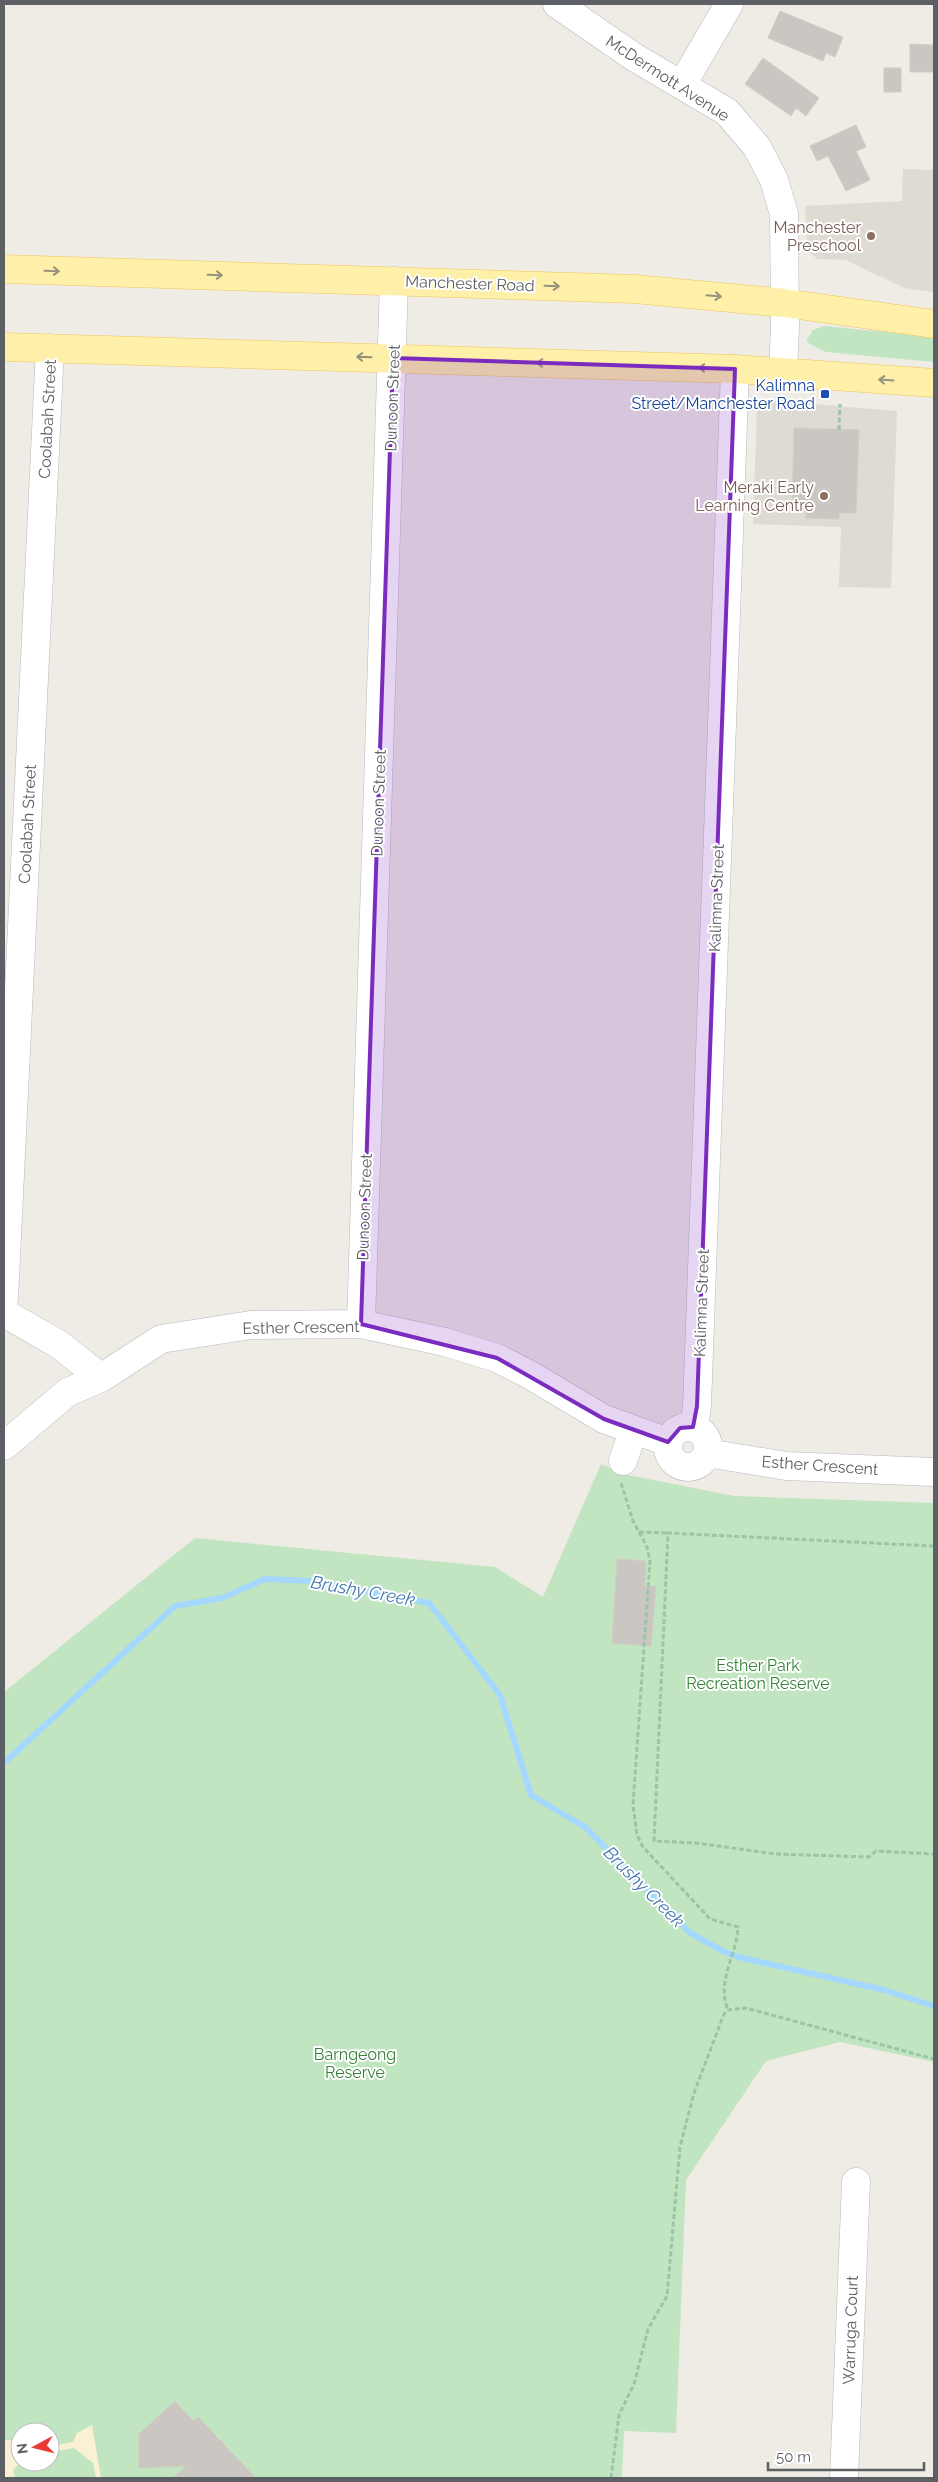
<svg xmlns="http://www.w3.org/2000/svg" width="938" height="2482" viewBox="0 0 938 2482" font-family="Raleway,sans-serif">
	<rect width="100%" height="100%" fill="#eeece4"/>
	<!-- education -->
	<path fill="#dedbd2" d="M903,169L934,170V292L904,288L846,260L817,259L808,250L805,206L902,201Z
		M766,400L897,411L891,588L839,587L841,527L753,524L757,409Z"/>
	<!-- green -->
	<path fill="#c1e5c0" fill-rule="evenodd" d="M824,326L934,337V362L826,352L808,343L807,339L813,330Z
		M601,1464L623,1474L734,1496L934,1503V2062L840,2042L766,2061L686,2180L676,2433L624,2431L622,2478H4V1692L195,1538L495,1567L543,1597ZM20,2432H50V2462H20Z"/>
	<!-- sand -->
	<path fill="#faf0d3" d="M92,2425L101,2478H96L93,2463L74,2448L50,2452V2446L73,2442L77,2433Z
		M4,2440H16L20,2443V2462L13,2471L15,2478H6L4,2474Z"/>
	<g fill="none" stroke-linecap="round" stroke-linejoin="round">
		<!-- stream -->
		<path stroke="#a4d8fe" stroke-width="6" d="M4,1763L175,1606L222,1598L265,1579L312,1581L429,1603L500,1695L531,1795L585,1827L690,1933L723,1951L738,1957L884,1990L934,2006"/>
	</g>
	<!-- building -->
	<path fill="#cac6c1" stroke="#d3cdc2" d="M780,11L843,37L835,57L826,53L823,61L768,38Z
		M910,44L934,45V72H910Z
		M763,58L819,98L806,116L796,108L791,116L745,84Z
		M884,68H901V92H884Z
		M856,125L866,147L856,151L870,180L846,191L828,156L817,161L810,146Z
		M794,428L859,430L856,513H839V519L806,518V511H792Z
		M617,1559L646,1561L645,1586H656L651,1646L612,1643Z
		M175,2401L193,2421L198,2417L256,2478H173L186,2466L139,2468V2434Z"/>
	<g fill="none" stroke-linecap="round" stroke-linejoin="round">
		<defs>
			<path id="minor" d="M557,4L634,57L727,112L757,147L774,180L784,214L785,327L783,371
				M682,85L729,4
				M4,1299L50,348
				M4,1313L60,1345L101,1378
				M361,1324L394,281
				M694,1427L697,1406L735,369
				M668 1447a20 20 0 1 1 40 0a20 20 0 1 1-40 0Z
				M4,1446L68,1392L101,1378L161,1339L251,1325L361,1324L445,1342L497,1358L530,1375L604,1419L668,1442
				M707,1453L786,1466L934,1472
				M623,1461L633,1431
				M844,2478L856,2182"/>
			<path id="major" d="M4,269L635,289L784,303L934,324
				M4,347L735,369L934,383"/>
		</defs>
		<!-- minor casing -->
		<use href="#minor" stroke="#b6b9be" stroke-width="29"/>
		<!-- major casing -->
		<use href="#major" stroke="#efc45b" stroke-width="29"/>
		<!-- path -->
		<path stroke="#9ac6a5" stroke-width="3" stroke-dasharray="5 2.5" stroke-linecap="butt" d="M839,430L840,404
			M621,1483L633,1521L647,1547L650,1561L633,1805L637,1835L643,1847L710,1919L738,1927C737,1955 716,1981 728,2010
			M639,1532L668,1533
			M934,1546L668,1533L654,1841L696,1843L776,1854L869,1857L876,1851L934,1854
			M611,2478L619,2415L634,2384L648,2329L667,2296L680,2147L694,2093L724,2014L728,2010L746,2008L934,2059"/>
		<!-- minor -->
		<use href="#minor" stroke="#fff" stroke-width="28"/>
		<!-- major -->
		<use href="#major" stroke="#feefa9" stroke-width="28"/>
	</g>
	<!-- one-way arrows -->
	<defs><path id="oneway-shaft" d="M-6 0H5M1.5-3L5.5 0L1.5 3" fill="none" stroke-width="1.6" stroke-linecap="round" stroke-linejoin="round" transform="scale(1.25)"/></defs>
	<g stroke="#95927c">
		<use href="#oneway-shaft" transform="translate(52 271) rotate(2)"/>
		<use href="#oneway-shaft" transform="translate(215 275) rotate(2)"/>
		<use href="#oneway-shaft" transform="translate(552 286) rotate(2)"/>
		<use href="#oneway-shaft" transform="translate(714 296) rotate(5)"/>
		<use href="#oneway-shaft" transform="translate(364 357) rotate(-178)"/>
		<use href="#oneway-shaft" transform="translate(544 363) rotate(-178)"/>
		<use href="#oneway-shaft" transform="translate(706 368) rotate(-178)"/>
		<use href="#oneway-shaft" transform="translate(886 380) rotate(-176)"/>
	</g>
	<!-- marked area -->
	<path fill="#7b2cbf" fill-opacity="0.2" stroke="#7b2cbf" stroke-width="4" stroke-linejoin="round" d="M393,358L735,369L697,1406L693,1427L680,1428L668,1442L604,1419L497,1358L361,1324Z"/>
	<!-- markers -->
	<g fill="#8d6e63" stroke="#fff" stroke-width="2">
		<circle cx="871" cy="236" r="5"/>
		<circle cx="824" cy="496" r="5"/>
	</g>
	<rect fill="#1a4fb4" stroke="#fff" stroke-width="2" x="820" y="389" width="10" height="10" rx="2.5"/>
	<g text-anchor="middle" stroke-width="4" stroke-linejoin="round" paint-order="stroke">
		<!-- street labels -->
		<g font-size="16" fill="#5c6064" stroke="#fff">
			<text transform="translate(668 78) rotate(33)" y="6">McDermott Avenue</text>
			<text transform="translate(470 283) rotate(2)" y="6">Manchester Road</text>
			<text transform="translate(392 398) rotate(-88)" y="6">Dunoon Street</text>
			<text transform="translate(47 419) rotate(-87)" y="6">Coolabah Street</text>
			<text transform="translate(378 803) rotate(-88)" y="6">Dunoon Street</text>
			<text transform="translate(27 824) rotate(-87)" y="6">Coolabah Street</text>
			<text transform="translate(716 898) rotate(-88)" y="6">Kalimna Street</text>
			<text transform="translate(364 1207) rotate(-88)" y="6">Dunoon Street</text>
			<text transform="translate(701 1303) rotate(-88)" y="6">Kalimna Street</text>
			<text transform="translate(301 1327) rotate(-1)" y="6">Esther Crescent</text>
			<text transform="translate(820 1465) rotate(4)" y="6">Esther Crescent</text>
			<text transform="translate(850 2330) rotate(-88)" y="6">Warruga Court</text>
		</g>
		<!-- education labels -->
		<g font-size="16" fill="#785e54" stroke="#fff" text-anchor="end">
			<text x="861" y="233">Manchester<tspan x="861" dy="18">Preschool</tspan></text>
			<text x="814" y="493">Meraki Early<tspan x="814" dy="18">Learning Centre</tspan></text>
		</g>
		<!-- transit labels -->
		<g font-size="16" fill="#164399" stroke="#fff" text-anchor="end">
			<text x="815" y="391">Kalimna<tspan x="815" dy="18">Street/Manchester Road</tspan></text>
		</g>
		<!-- park labels -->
		<g font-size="16" fill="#358238" stroke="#fff">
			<text x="758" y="1671">Esther Park<tspan x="758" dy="18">Recreation Reserve</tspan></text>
			<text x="355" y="2060">Barngeong<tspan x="355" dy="18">Reserve</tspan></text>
		</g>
		<!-- water labels -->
		<g font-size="18" font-style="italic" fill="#4178b0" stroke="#fff">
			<text transform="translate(363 1591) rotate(10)" y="6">Brushy Creek</text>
			<text transform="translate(644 1887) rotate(45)" y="6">Brushy Creek</text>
		</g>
	</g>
	<!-- border -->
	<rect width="938" height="2482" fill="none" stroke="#5c6064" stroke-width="10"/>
	<!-- north arrow -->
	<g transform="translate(35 2447) rotate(263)"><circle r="24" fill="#ffffff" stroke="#bebfc1"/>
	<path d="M0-4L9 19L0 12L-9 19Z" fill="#e73c31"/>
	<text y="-8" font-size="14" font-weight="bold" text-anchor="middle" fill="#5c6064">N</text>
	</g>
	<!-- scale -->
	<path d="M768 2462v8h156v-8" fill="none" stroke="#5c6064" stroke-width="2.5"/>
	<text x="776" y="2462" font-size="15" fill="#5c6064" stroke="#ffffff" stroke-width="4" paint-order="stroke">50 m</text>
</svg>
